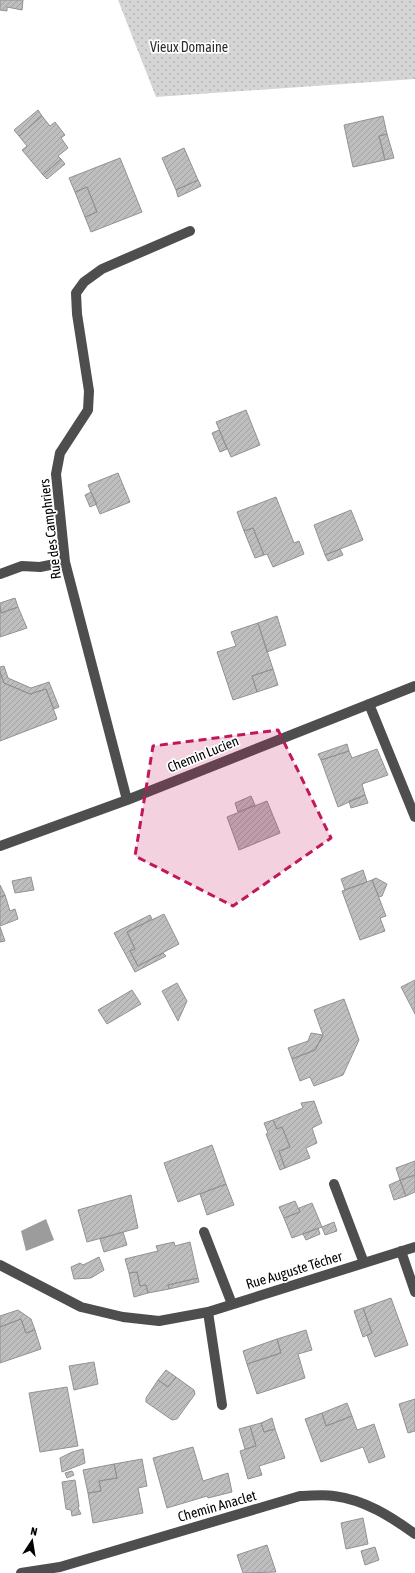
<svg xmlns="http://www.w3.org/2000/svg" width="415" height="1573" viewBox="0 0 415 1573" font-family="'Asap Condensed',sans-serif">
	<defs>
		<pattern id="garden-dots" width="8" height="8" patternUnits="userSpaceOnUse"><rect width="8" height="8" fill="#d5d5d5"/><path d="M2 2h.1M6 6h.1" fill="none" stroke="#b5b5b5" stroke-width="1.8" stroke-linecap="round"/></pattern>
		<pattern id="building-hatch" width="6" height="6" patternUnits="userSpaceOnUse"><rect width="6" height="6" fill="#bebebe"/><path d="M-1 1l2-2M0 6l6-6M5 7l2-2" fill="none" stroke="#a2a2a2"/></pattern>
	</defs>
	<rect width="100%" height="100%" fill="#fff"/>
	<!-- garden -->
	<path fill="url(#garden-dots)" d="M118,0H415V79L156,97Z"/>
	<!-- water -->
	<path fill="#9c9c9c" d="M46,1219L54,1240L26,1251L21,1231Z"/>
	<!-- building -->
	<path fill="url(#building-hatch)" stroke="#929292" d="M0,0H23L22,10L7,7V11L0,10Z
		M38,110L42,116L19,136L14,130Z
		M42,116L50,126L55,122L65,135L61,138L68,148L58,156L61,159L43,175L22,150L27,146L19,136Z
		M383,116L387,134L379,136L385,160L353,167L344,125Z
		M387,134L394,158L385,160L379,136Z
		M184,148L198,180L176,190L162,158Z
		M120,158L142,212L91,232L85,217L97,212L87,187L75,192L69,178Z
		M61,159L65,164L47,179L43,175Z
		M198,180L201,186L178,197L176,190Z
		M87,187L97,212L85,217L75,192Z
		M246,410L260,445L231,457L216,422Z
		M219,430L227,449L220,452L212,433Z
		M118,473L130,502L100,514L88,485Z
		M91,492L97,504L90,507L85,495Z
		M276,497L294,543L299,541L304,554L273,567L267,554L264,555L253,528L244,531L237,512Z
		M351,510L363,540L325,555L314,525Z
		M253,528L264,555L255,558L244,531Z
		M340,549L343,555L328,561L325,555Z
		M15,598L18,607L1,613L0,603Z
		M18,607L27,628L0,637V609L1,613Z
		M277,616L286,645L267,652L258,623Z
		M258,623L273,669L252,676L257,692L233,700L217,652L236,646L231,632Z
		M4,666L8,678L31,688L49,682L59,707L54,709L46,689L30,694L4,683L0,672V667Z
		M273,669L278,685L257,692L252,676Z
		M0,672L4,683L30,694L46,689L57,719L0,741Z
		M347,744L349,751L321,760L318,754Z
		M377,749L388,775L362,784L365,795L338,807L321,760L349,751L352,758Z
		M365,795L368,803L351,808L349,801Z
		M251,796L255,805L238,812L235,803Z
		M267,801L280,833L239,850L227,817Z
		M363,870L367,882L345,890L341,879Z
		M31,877L34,890L15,893L12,881Z
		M376,878L387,884L382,896L379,897L372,880Z
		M372,880L386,916L380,918L385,931L360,940L342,891Z
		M0,885L5,895L0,897Z
		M5,895L10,911L15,909L18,919L0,926V897Z
		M164,914L179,944L138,966L130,951L135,949L127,932Z
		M150,915L152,919L127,932L135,949L130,951L138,966L163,953L166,956L135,972L114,933Z
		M0,927L5,941L0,942Z
		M415,980V1014L401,987Z
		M177,983L187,1001L178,1021L162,991Z
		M132,990L141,1004L107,1024L98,1010Z
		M344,999L359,1040L343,1075L314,1086L310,1077L300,1081L292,1059L315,1050L323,1035L314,1010Z
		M311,1033L323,1035L315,1050L292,1059L288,1048L308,1041Z
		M314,1101L322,1123L312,1128L317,1143L306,1148L310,1158L285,1168L279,1151L290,1147L282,1127L277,1129L273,1120L303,1108L301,1103Z
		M273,1120L277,1129L282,1127L290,1147L279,1151L285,1168L280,1170L266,1134L268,1133L264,1123Z
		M212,1145L226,1184L178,1202L164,1163Z
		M415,1161V1175L400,1180L396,1168Z
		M415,1175V1192L406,1196L400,1180Z
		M400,1180L406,1196L394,1200L389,1185Z
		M226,1184L234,1205L207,1215L200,1194Z
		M131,1195L138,1228L87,1242L78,1210Z
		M295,1201L300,1212L284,1218L279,1207Z
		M312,1203L322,1227L292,1238L284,1218L300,1212L299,1208Z
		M334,1222L337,1231L325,1235L322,1227Z
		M318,1228L320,1234L306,1240L303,1234Z
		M123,1232L127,1245L104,1252L100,1239Z
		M174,1242L175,1246L190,1242L198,1278L168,1285L169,1289L148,1293L146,1285L140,1286L137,1272L129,1273L125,1259L158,1251L156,1246Z
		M99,1257L104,1270L91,1278L74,1279L71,1267L80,1263L83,1265Z
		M137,1272L140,1286L146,1285L148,1293L134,1297L129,1273Z
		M198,1278L199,1282L169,1289L168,1285Z
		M391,1298L408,1345L375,1357L367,1335L372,1333L363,1308Z
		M363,1308L372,1333L363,1337L354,1311Z
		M18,1310L31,1319L35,1330L26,1333L21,1319L0,1327V1316Z
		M21,1319L26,1333L35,1330L41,1349L0,1363V1327Z
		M306,1330L312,1350L298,1354L305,1378L257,1394L247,1364L281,1353L277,1339Z
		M277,1339L281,1353L247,1364L243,1351Z
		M94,1362L98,1384L74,1390L69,1366Z
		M166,1370L176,1377L168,1387L158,1380Z
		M176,1377L194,1390L195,1394L177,1419L172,1420L146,1402V1398L158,1380L168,1387Z
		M67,1387L78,1446L40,1452L29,1393Z
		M415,1399V1431L408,1433L399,1404Z
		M347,1403L352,1416L326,1426L322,1413Z
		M322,1413L326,1426L352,1416L357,1430L374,1424L385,1457L369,1463L363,1447L321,1462L305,1419Z
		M272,1418L275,1429L264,1432L261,1423Z
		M261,1423L264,1432L275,1429L285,1458L259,1466L262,1475L248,1479L240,1451L256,1446L250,1426Z
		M250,1426L256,1446L245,1449L239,1429Z
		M193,1447L203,1481L228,1473L232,1492L208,1498L207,1496L167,1508L153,1458Z
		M83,1449L85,1463L62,1472L60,1458L72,1452Z
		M142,1459L147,1486L138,1488L143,1513L93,1523L88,1493L101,1491L99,1481L117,1478L114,1464Z
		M114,1464L117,1478L99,1481L101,1491L88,1493L83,1470Z
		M72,1471L74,1475L67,1478L65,1473Z
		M75,1480L79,1506L78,1508L81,1514L72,1516L71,1510L66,1509L62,1482Z
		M363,1518L368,1544L346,1549L341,1523Z
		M267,1545L276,1572L243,1573L237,1555Z
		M375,1547L379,1560L365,1565L361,1551Z"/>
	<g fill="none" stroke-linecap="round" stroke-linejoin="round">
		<!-- minor -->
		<path stroke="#4e4e4e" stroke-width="10" d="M0,574L22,566L40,567L65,562
			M369,704L415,817
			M127,800L65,562L56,474L60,453L88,410L89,391L77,314L76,293L84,282L102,269L190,231
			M0,846L127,800L415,686
			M334,1184L364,1263
			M204,1232L232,1304
			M401,1251L415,1292
			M0,1265L81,1307L123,1317L159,1321L208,1312L415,1247
			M208,1312L222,1405
			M21,1573L60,1567L300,1496C311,1496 323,1494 334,1496C365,1500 390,1516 415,1534"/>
	</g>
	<!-- marked area -->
	<path fill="#c2185b" fill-opacity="0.2" stroke="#c2185b" stroke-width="3" stroke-dasharray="8 5" stroke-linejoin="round" d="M278,730L331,838L233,906L135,856L153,746Z"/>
	<g text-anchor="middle" stroke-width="3.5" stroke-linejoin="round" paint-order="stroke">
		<!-- park labels -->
		<g font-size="14" fill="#2c2c2c" stroke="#fff">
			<text x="189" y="52">Vieux Domaine</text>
		</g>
		<!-- street labels -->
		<g font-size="14" fill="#000" stroke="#fff">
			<text transform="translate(50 529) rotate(-97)" y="5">Rue des Camphriers</text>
			<text transform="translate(203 754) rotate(-22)" y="5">Chemin Lucien</text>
			<text transform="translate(294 1270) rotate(-17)" y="5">Rue Auguste Técher</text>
			<text transform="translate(217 1506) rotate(-16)" y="5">Chemin Anaclet</text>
		</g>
	</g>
	<!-- north arrow -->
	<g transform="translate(32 1541) rotate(12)" stroke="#ffffff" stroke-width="3" paint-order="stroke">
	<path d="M0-3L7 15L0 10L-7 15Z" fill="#000000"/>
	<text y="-6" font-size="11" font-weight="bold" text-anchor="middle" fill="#000000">N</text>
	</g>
</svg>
